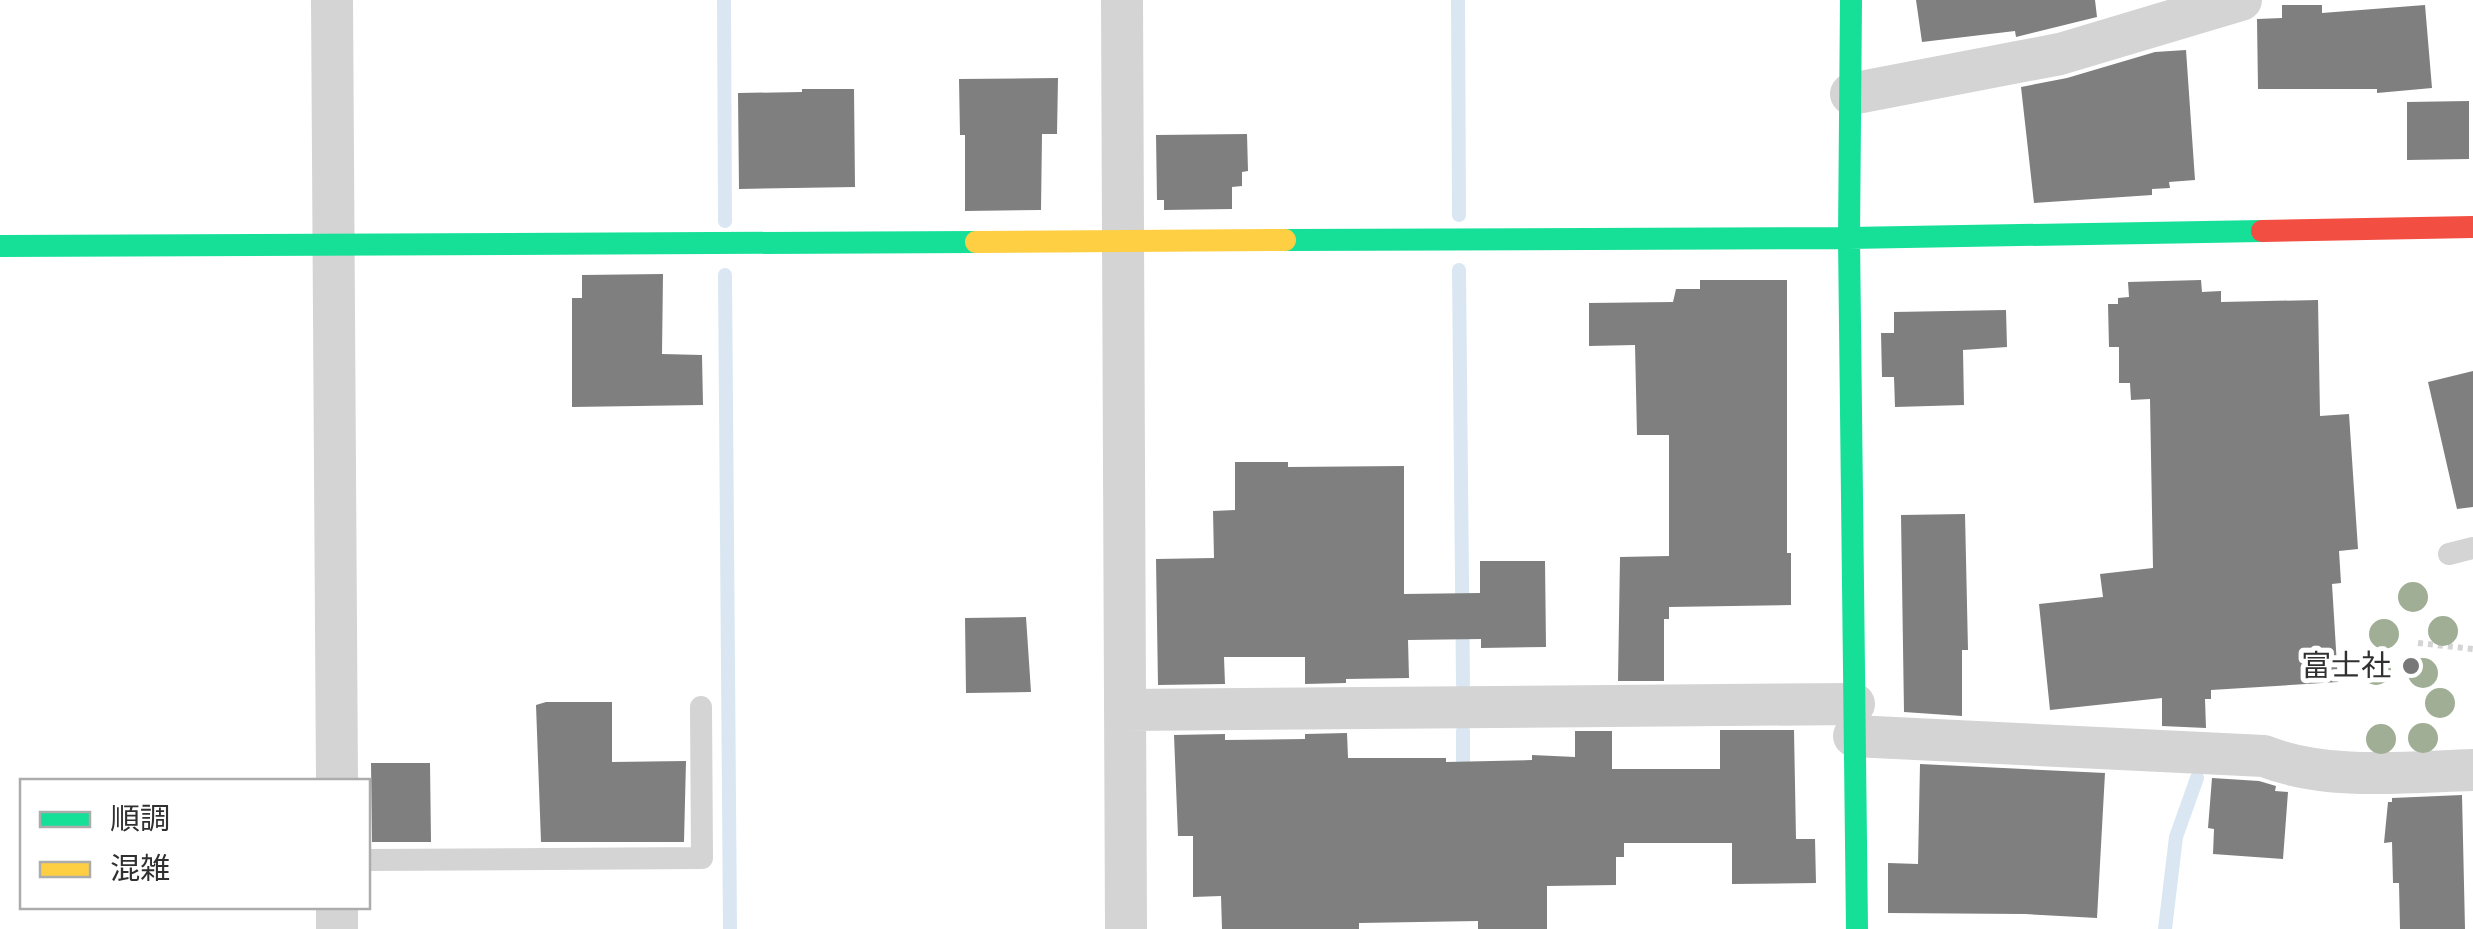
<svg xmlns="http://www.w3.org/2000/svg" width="2473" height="929" viewBox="0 0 2473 929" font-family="'Titillium Web','Noto Sans JP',sans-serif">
	<rect width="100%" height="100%" fill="#fff"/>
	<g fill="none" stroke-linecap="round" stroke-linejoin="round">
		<!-- stream -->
		<path stroke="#dae7f2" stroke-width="14" d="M724,0L725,221
			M1458,0L1459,215
			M1459,270L1463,684
			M725,275L730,929
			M1463,731V778
			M2165,929L2176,837L2197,778"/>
	</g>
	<!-- building -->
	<path fill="#7f7f7f" d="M1916,0H2095L2097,17L2016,37L2015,31L1922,42Z
		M2282,5H2322V13L2425,5L2432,88L2377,93V89H2258L2257,19L2282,18Z
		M2186,50L2195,180L2169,182L2170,188L2152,189V195L2034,203L2021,87L2067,78L2155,52Z
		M1058,78L1057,134H1042L1041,210L965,211V135H960L959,79Z
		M802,89H854L855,187L739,189L738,93L802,92Z
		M2469,101V159L2407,160V102Z
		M1247,134L1248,171L1242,172V186L1232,187V209L1164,210V200H1157L1156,135Z
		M663,274L662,354L702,355L703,405L572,407V298H582V275Z
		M1700,280H1787V553H1791V605L1669,607V619H1664V681H1618L1620,557L1669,556V435H1637L1635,345L1589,346V303L1673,302L1676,289H1700Z
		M2201,280L2202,292L2221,291V302L2318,300L2320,416L2349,414L2358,549L2339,551L2341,583L2332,584L2338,682L2211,690V699H2205L2206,728L2162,726V698L2050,710L2039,604L2103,597L2100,574L2153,568L2150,399L2131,400L2130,383H2119V347H2109L2108,304H2118V298L2129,297L2128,282Z
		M2006,310L2007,347L1963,350L1964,405L1895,407L1894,377H1882L1881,333H1894V312Z
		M2473,371V507L2457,509L2428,382Z
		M1235,462H1288V467L1404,466V594L1480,593V561H1545L1546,647L1481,648V639L1408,640L1409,678L1346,679V683L1305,684V657H1224L1225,684L1158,685L1156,559L1214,558L1213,511L1235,510Z
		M1965,514L1968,650H1962V716L1904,712L1901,515Z
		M1026,617L1031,692L966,693L965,618Z
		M546,702H612V762L686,761L684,842H541L536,705Z
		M1720,730H1794L1796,839H1815L1816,883L1732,884V843H1624V857H1616V885L1547,886V929H1478V921L1359,923V929H1222L1221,896L1193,897V836H1178L1174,735L1225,734V740L1305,739V734L1347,733L1348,758H1446V762L1532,760V755L1575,757V731H1612V769H1720Z
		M371,763H430L431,842H372Z
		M1920,764L2105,773L2097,918L2025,914L1888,913V863L1918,864Z
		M2212,778L2259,781L2276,786L2275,791L2288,792L2283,859L2213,854L2214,829L2208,828Z
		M2462,795L2465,929H2400L2399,883H2393L2392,842L2384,843L2388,802H2392V798Z"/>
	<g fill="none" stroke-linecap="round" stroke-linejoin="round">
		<!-- path -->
		<path stroke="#d4d4d4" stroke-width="6" stroke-dasharray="5 5" stroke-linecap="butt" d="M2418,643L2473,649"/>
		<!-- lane -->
		<path stroke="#d4d4d4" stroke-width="22" d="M2449,554L2473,548
			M368,860L702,858L701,707"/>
		<!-- street -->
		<path stroke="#d4d4d4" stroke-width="42" d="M332,0L337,782
			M1122,0L1126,929
			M1851,94L2060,54L2241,0
			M1125,710L1854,704
			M1854,736L2264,756C2327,781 2406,772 2473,770
			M337,906V929"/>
		<!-- fast -->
		<path stroke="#16e098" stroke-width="22" d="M1851,0L1849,238L1857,929
			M1285,240L1849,238L2262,231
			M0,246L976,242"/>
		<!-- slow -->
		<path stroke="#ffcf43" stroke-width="22" d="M976,242L1285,240"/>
		<!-- jam -->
		<path stroke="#f24e42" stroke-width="22" d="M2262,231L2473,227"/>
	</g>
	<!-- trees -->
	<g fill="#9fae94">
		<circle cx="2413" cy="597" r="15"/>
		<circle cx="2443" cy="631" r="15"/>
		<circle cx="2384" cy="634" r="15"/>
		<circle cx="2376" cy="670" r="15"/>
		<circle cx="2423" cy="673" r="15"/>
		<circle cx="2440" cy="703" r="15"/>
		<circle cx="2423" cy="738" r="15"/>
		<circle cx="2381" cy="739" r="15"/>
	</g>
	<!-- markers -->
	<circle fill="#787878" stroke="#fff" stroke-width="4" cx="2411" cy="666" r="10"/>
	<g text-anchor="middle" stroke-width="10" stroke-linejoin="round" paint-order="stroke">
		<!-- poi labels -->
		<g font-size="30" fill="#303030" stroke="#fff" text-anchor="end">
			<text x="2391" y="676">富士社</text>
		</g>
	</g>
	<!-- legend -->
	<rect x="20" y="779" width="350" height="130" fill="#ffffff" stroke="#acacac" stroke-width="2.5"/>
	<rect x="40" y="812" width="50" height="15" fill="#16e098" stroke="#acacac" stroke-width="2.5"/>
	<text x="110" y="829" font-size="30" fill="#303030">順調</text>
	<rect x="40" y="862" width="50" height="15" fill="#ffcf43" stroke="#acacac" stroke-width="2.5"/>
	<text x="110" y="879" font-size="30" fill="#303030">混雑</text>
</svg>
